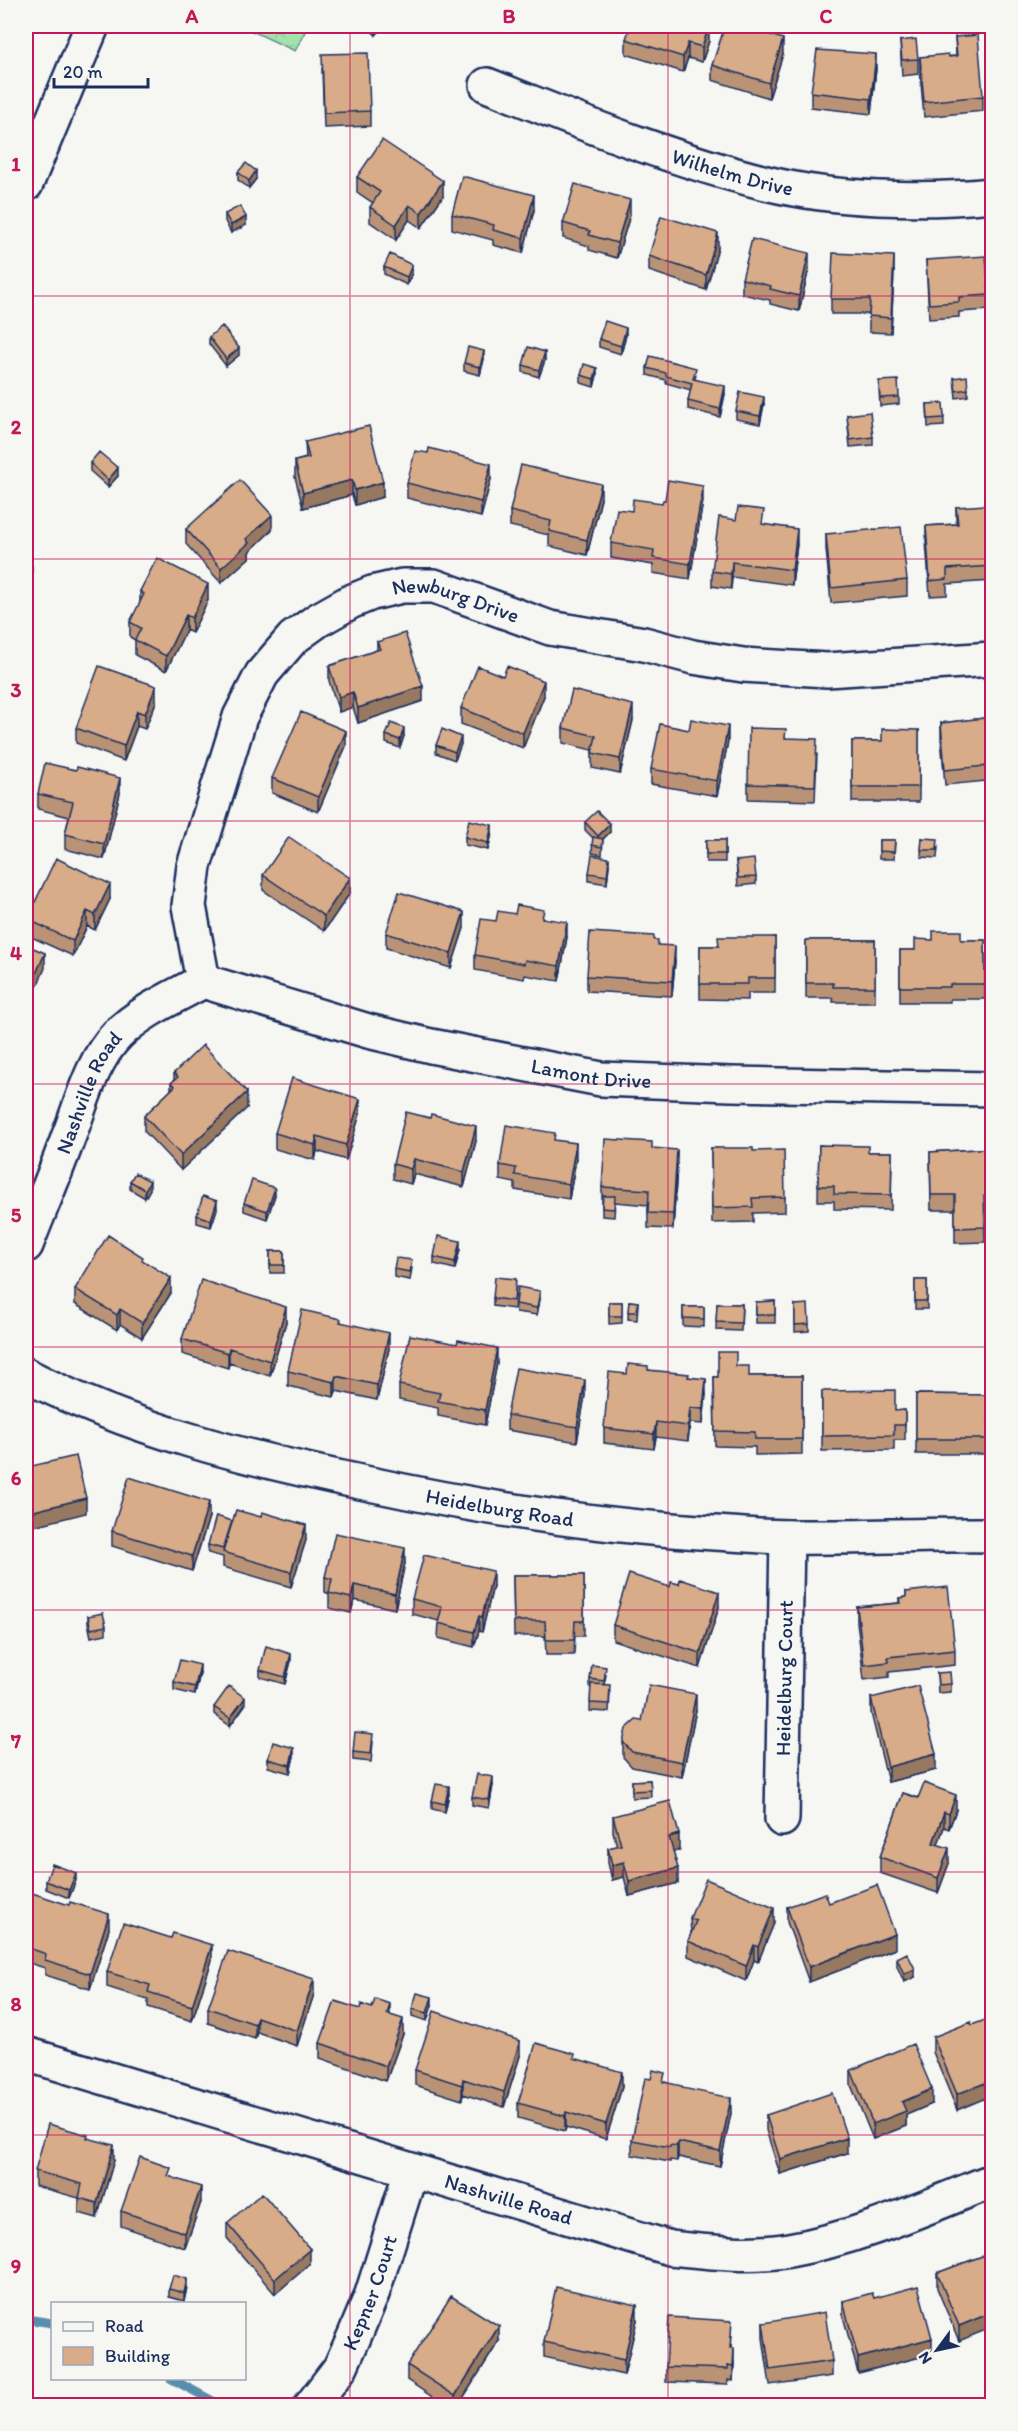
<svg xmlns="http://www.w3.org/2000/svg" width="1018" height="2431" viewBox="0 0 1018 2431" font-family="Itim,sans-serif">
	<defs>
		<pattern id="forest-crowns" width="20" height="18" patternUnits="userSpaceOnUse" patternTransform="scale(1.5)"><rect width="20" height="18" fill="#a2e3ac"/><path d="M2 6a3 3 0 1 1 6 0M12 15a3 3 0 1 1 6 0" fill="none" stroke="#8bc396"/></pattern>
	</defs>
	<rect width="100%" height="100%" fill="#f6f6f2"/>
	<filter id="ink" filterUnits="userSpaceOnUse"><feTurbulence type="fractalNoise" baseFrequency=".0167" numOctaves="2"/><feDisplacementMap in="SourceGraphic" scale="12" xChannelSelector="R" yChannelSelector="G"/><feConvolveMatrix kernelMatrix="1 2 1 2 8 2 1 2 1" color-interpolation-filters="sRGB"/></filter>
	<g filter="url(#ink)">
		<!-- forest -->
		<path fill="url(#forest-crowns)" stroke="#5e8985" stroke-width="1.5" d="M241,26H308L295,51Z"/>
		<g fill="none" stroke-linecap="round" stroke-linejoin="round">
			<!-- stream -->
			<path stroke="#598ead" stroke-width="9" d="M26,2319L52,2323
				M170,2378L222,2406"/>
			<defs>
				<g id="minor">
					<path id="s1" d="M487,85C578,121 670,159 766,183C835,200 922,202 992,195"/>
					<path id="s2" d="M26,1245C40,1209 55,1174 68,1138C82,1103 91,1062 117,1035C141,1011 174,997 203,981L189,906L194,866L240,717L262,674L293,638L318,620L350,602L372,593L402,586H434L550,628L644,644L693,657L743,665L827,670L992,659"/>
					<path id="s3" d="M26,1375C131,1430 250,1459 365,1483C481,1508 596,1526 714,1533C739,1534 764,1537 789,1537C857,1538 925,1534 992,1535"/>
					<path id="s4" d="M782,1819L787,1537"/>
					<path id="s5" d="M26,2054L670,2248C709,2252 751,2257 789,2250C859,2238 926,2207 992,2181"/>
					<path id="s6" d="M311,2406L340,2368L354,2337L372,2294L411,2171"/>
				</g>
				<g id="tertiary">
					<path id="s7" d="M203,981L368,1031L431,1046L601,1079L731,1084L992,1089"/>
				</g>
				<path id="motorway" d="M26,184L92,26"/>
			</defs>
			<!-- minor casing -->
			<use href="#minor" stroke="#1b2f5e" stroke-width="38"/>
			<!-- tertiary casing -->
			<use href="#tertiary" stroke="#1b2f5e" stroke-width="38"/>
			<!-- motorway casing -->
			<use href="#motorway" stroke="#1b2f5e" stroke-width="38"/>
			<!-- minor -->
			<use href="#minor" stroke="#f6f6f2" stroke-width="33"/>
			<!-- tertiary -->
			<use href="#tertiary" stroke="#f6f6f2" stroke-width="33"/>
			<!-- motorway -->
			<use href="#motorway" stroke="#f6f6f2" stroke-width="33"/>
		</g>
		<!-- wall -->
		<path fill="#ba9376" stroke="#1b2f5e" stroke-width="1.5" d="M365,26H384L376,35Z
			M599,26H609L608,29Z
			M955,37L983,96V111L924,117L920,72V57L956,56Z
			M626,39L709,41L702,62L688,58L683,72L626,54Z
			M900,41L918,59V74L902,76Z
			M783,54L769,98L712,80V65Z
			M322,69L370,111V126L324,128Z
			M876,69L871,114L811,107V92Z
			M238,172L256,179L249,188L238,180Z
			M357,177L443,196L421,228L409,220L396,240L370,222V207L373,203L357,192Z
			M534,210L523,253L493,245V240L452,229V214Z
			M225,214L246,225L231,233L225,221Z
			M630,215L617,258L589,250V246L563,238V223Z
			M718,248L706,290L649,271V256Z
			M926,260L989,295V310L959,312V317L929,319Z
			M384,267L412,273L407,285L384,274Z
			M809,268L799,311L770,304V300L742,294V279Z
			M894,271L891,333L869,332V314H831V299Z
			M626,335L621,354L599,347V339Z
			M209,337L239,355L226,366L209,344Z
			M484,359L480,375L464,371V363Z
			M545,360L539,377L523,372V365Z
			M647,368L696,375L695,379L725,394L720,417L688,409V401L691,390L666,383V380L647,375Z
			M581,375H597L594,387L581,383Z
			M954,378L968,389V396L956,398Z
			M879,389L899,397V404L880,406Z
			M943,403L944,426L928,427L927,404Z
			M764,404L760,424L736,419V411Z
			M847,415L873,437V445L850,447Z
			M305,442L383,497L355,505L352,495L303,508L295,477V461L306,458Z
			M428,453L491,479L481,517L407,498V483Z
			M90,463L118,476L108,487L90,471Z
			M601,499L587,555L549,546V535L510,526V511Z
			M703,501L690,579L653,573V565L611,558V543L632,511L662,503Z
			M956,507L987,525H993V581L947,584V595L930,596L926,541V526L956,524Z
			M764,525L797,544L792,585L732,577L731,589L712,586V571Z
			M186,529L272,530L249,552V558L221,583L186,544Z
			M826,534L907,580V596L831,603L826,549Z
			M140,591L208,600L192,633L186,630L166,671L135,655V640L130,637V622L140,604Z
			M377,642L423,701L358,723L353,707L339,712L329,681V666L377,650Z
			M503,676L544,696L523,748L461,724V708Z
			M156,702L145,729L137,726L124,761L76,743V728Z
			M993,717V798L987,799L986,781L945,785L941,738V723Z
			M633,720L620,774L592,768V750L563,743V728Z
			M919,730V802H852V741H882Z
			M386,735L404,736L400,748L386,743Z
			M786,738L817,754L815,801L748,799V784Z
			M728,741L717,796L651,784V769Z
			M461,744L455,760L436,753V745Z
			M346,746L318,812L272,793V778Z
			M120,793L104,859L65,849V834L69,817L38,809V794Z
			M585,822L610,832L603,839L602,855L592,853L593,838L585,830Z
			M492,833L488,850L465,845V837Z
			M922,838L938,847L937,858L921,857Z
			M706,840H725V862H706Z
			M879,840H895L894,859H879Z
			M736,861L756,877V884L738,886Z
			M609,865L607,884L589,881V873Z
			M263,875L350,893L324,931L263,890Z
			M110,899L95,930L87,926L73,956L27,935V919Z
			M515,914L544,918L567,937L559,981L525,975L524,979L475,970V955L496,921Z
			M464,928L451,968L386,948V933Z
			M775,937V993H748V1000L700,999V946H718Z
			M806,940H875V1002H833V998H806Z
			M961,940H985V999H950V1002H900V950H915Z
			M658,945L675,961L672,996L587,991V976Z
			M174,1073L247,1108L181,1170L144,1131V1116L171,1090V1083L174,1081Z
			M360,1114L346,1160L317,1151L315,1160L275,1149V1133Z
			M430,1118L476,1141L464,1187L414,1174L411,1184L393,1179V1164Z
			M819,1145L868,1152H892L891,1210L834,1209V1201H818Z
			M711,1148L753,1151L785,1197V1212L753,1213V1222L712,1223Z
			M993,1148V1211H984L985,1242L955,1243V1210H931L930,1152Z
			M576,1159L569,1199L515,1190V1183L500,1180V1165Z
			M677,1165L673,1229L648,1228V1205L615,1202L614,1217L602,1216V1187Z
			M130,1181L150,1189L145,1198L130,1189Z
			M275,1195L267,1219L244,1211V1203Z
			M217,1209L211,1227L197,1223V1215Z
			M460,1249L455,1269L434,1264V1257Z
			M270,1251H284V1273H270Z
			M143,1261L171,1293L142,1338L120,1324L117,1330L75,1304V1289Z
			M412,1268L410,1280L394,1277V1269Z
			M915,1280H927V1309H915Z
			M516,1287L514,1309L493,1306V1298Z
			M540,1299L537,1315L516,1312V1304Z
			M629,1301L638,1302L637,1320L628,1319Z
			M775,1301V1323H756V1302Z
			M609,1302H622V1323L609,1324Z
			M717,1304H742L741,1331L716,1330Z
			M795,1305L809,1324V1331L795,1332Z
			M683,1307H704V1327L683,1326Z
			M286,1322L270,1376L229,1363L228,1368L182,1354V1339Z
			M341,1322L389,1349L377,1400L336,1391L334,1397L288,1386V1371Z
			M497,1363L485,1425L438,1416V1408L399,1400V1385Z
			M736,1366L749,1376H802V1454L755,1455V1447L715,1446L714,1377H718Z
			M648,1370L689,1377L706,1394L703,1424L690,1423L688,1441L656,1437L654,1449L604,1443V1428L627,1374Z
			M822,1391L895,1411L905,1410V1440H894V1450L822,1451Z
			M916,1394L988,1395L989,1454H916Z
			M585,1395L577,1442L507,1430V1415Z
			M209,1517L192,1571L112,1546V1531Z
			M232,1524L306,1540L291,1587L223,1567V1557L208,1553V1545Z
			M405,1563L395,1609L354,1600L351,1613L329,1608V1594L325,1592V1577Z
			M513,1575H584V1636H575L574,1655H546L545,1636H514Z
			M993,1585V1644H989V1629Z
			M493,1586L482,1632L479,1631L474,1647L438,1638L439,1621L412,1614V1599Z
			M906,1592L955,1650V1665L889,1672V1677L864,1680L857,1622V1607L899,1603V1598L906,1597Z
			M719,1607L700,1668L613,1640V1625Z
			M88,1616L106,1626V1634L91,1637L88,1623Z
			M291,1661L285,1684L260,1677V1670Z
			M200,1673L195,1695L174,1690V1682Z
			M937,1673L951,1684V1692L938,1693Z
			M606,1675L604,1685L610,1693L609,1712L590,1711L591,1687L590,1686V1679Z
			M871,1698L936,1770L888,1782L871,1713Z
			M245,1705L230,1726L214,1714V1707Z
			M696,1710L682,1777L632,1767L623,1757V1742L642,1721Z
			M373,1742L371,1762L353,1760V1752Z
			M294,1756L290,1773L268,1767V1759Z
			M650,1780L651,1797L632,1798V1781Z
			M493,1785L489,1808L472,1805V1797Z
			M903,1793L956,1810L949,1829L944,1827L938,1844L949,1863L938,1893L880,1873V1857Z
			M449,1794L445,1812L432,1809V1801Z
			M613,1816L679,1850L673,1851L678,1883L629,1896L624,1877L612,1880L608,1863V1848L617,1846L613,1832Z
			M76,1880L69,1898L46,1889V1881Z
			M26,1891L109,1929L90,1989L45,1975V1968L26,1962Z
			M829,1903L895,1949L809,1982L787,1922V1907Z
			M690,1918L774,1923L758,1962L754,1960L746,1981L688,1956V1941L691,1934Z
			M897,1958L915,1977L904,1982L897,1966Z
			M212,1960L192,2021L148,2007V2000L107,1987V1972Z
			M314,1994L297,2046L257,2032L255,2039L208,2023V2008Z
			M432,2005L427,2021L412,2016V2009Z
			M360,2009L390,2015L403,2034L386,2081L320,2058V2043Z
			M972,2025L957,2110L933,2052V2037Z
			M520,2056L504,2107L463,2094L462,2100L415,2085V2070Z
			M851,2070L932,2104L906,2115V2126L873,2139L851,2085Z
			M665,2082L682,2088L731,2113L720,2166L678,2157L677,2161L670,2160V2162L632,2155V2140Z
			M622,2087L606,2139L566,2127L565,2131L518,2118V2103Z
			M766,2115L847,2153L780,2174L766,2130Z
			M88,2138L114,2160L97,2218L79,2213V2198L35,2186V2171Z
			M171,2177L201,2202L185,2248L121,2226V2211Z
			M227,2223L310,2264L275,2294L227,2238Z
			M993,2252L959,2341L937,2288V2273Z
			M187,2287L184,2301L169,2297V2289Z
			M843,2301L932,2354L858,2373L843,2316Z
			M637,2320L624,2375L544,2357V2342Z
			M763,2323L832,2361V2376L770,2385L763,2338Z
			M732,2336L731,2348L734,2363L733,2381L728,2380V2384L666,2382V2367Z
			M499,2341L458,2406H446L407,2380V2365Z"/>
		<!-- shaded-wall -->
		<path fill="#977860" stroke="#1b2f5e" stroke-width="1.5" d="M376,26H384L376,35Z
			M709,26V41L702,62V47Z
			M783,39V54L769,98V83Z
			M688,43V58L683,72V57Z
			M876,54V69L871,114V99Z
			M256,171V179L249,188V181Z
			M443,181V196L421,228V213Z
			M534,195V210L523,253V238Z
			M630,200V215L617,258V243Z
			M409,205V220L396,240V225Z
			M246,217V225L231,233V225Z
			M718,233V248L706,290V275Z
			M809,253V268L799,311V296Z
			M894,256V271L891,333V318Z
			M412,265V273L407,285V277Z
			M626,328V335L621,354V346Z
			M239,348V355L226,366V359Z
			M484,351V359L480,375V367Z
			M545,352V360L539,377V370Z
			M597,368V375L594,387V379Z
			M725,386V394L720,417V409Z
			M764,397V404L760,424V416Z
			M491,464V479L481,517V502Z
			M118,468V476L108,487V480Z
			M352,480V495L303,508V493Z
			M383,482V497L355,505V490Z
			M601,484V499L587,555V540Z
			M703,486V501L690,579V564Z
			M272,515V530L249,552V558L221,583V568L246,539Z
			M797,529V544L792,585V570Z
			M732,562V577L731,589V574Z
			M32,566V574L26,594V586Z
			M208,584V600L192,633V618Z
			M186,615V630L166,671V656Z
			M544,681V696L523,748V733Z
			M156,686V702L145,729V714Z
			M423,686V701L358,723V708Z
			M353,692V707L339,712V697Z
			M633,705V720L620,774V759Z
			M137,711V726L124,761V746Z
			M728,726V741L717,796V781Z
			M404,728V736L400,748V740Z
			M346,731V746L318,812V797Z
			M461,737V744L455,760V752Z
			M120,778V793L104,859V844Z
			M610,824V832L598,844V836Z
			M492,825V833L488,850V843Z
			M609,858V865L607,884V876Z
			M350,878V893L324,931V916Z
			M110,884V899L95,930V915Z
			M87,911V926L73,956V941Z
			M464,912V928L451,968V953Z
			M567,922V937L559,981V966Z
			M675,946V961L672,996V981Z
			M45,953V968L26,1012V996Z
			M247,1092V1108L181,1170V1155Z
			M360,1099V1114L346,1160V1145Z
			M476,1126V1141L464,1187V1172Z
			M317,1136V1151L315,1160V1145Z
			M576,1143V1159L569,1199V1184Z
			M677,1150V1165L673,1229V1214Z
			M414,1159V1174L411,1184V1169Z
			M150,1181V1189L145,1198V1190Z
			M275,1188V1195L267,1219V1211Z
			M217,1201V1209L211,1227V1220Z
			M460,1241V1249L455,1269V1262Z
			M171,1278V1293L142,1338V1323Z
			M540,1291V1299L537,1315V1308Z
			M286,1307V1322L270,1376V1361Z
			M120,1309V1324L117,1330V1315Z
			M389,1333V1349L377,1400V1385Z
			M229,1348V1363L228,1368V1353Z
			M497,1348V1363L485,1425V1410Z
			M336,1376V1391L334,1397V1382Z
			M706,1379V1394L703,1424V1409Z
			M585,1380V1395L577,1442V1427Z
			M690,1408V1423L688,1441V1426Z
			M656,1422V1437L654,1449V1434Z
			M86,1498V1513L26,1528V1513Z
			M209,1502V1517L192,1571V1556Z
			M306,1525V1540L291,1587V1572Z
			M405,1548V1563L395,1609V1594Z
			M493,1571V1586L482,1632V1617Z
			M354,1585V1600L351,1613V1598Z
			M719,1592V1607L700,1668V1653Z
			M479,1616V1631L474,1647V1632Z
			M291,1654V1661L285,1684V1677Z
			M200,1665V1673L195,1695V1687Z
			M696,1694V1710L682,1777V1762Z
			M245,1698V1705L230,1726V1718Z
			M294,1748V1756L290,1773V1765Z
			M936,1754V1770L888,1782V1767Z
			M493,1777V1785L489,1808V1800Z
			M449,1786V1794L445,1812V1804Z
			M956,1795V1810L949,1829V1814Z
			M944,1812V1827L933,1858V1843Z
			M679,1834V1850L669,1852V1837Z
			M949,1848V1863L938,1893V1878Z
			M624,1862V1877L612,1880V1865Z
			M678,1868V1883L629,1896V1881Z
			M76,1873V1880L69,1898V1890Z
			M774,1908V1923L758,1962V1947Z
			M109,1914V1929L90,1989V1974Z
			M895,1934V1949L809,1982V1967Z
			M212,1945V1960L192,2021V2006Z
			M754,1945V1960L746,1981V1966Z
			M915,1969V1977L904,1982V1974Z
			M314,1979V1994L297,2046V2031Z
			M432,1997V2005L427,2021V2013Z
			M390,2004V2019L387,2014Z
			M257,2017V2032L255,2039V2024Z
			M403,2019V2034L386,2081V2066Z
			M520,2041V2056L504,2107V2092Z
			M622,2072V2087L606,2139V2124Z
			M463,2079V2094L462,2100V2085Z
			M993,2080V2095L957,2110V2094Z
			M932,2089V2104L906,2115V2126L873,2139V2124L902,2102Z
			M731,2098V2113L720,2166V2151Z
			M566,2112V2127L565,2131V2116Z
			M29,2120V2135L26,2143V2128Z
			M847,2138V2153L780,2174V2159Z
			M678,2142V2157L677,2161V2146Z
			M114,2145V2160L97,2218V2203Z
			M201,2187V2202L185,2248V2233Z
			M310,2249V2264L275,2294V2279Z
			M187,2279V2287L184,2301V2293Z
			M637,2305V2320L624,2375V2360Z
			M993,2312V2327L959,2341V2326Z
			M499,2326V2341L458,2406H455V2396Z
			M932,2338V2354L858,2373V2358Z
			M734,2348V2363L733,2381V2366Z"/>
		<!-- building -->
		<path fill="#d8ab89" stroke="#1b2f5e" stroke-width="1.5" d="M630,26H709L702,47L688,43L683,57L626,39Z
			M725,26L752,33L754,30L783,39L769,83L712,65Z
			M978,35L983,96L924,102L920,57L948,54L949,57L957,56L955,37Z
			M916,39L918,59L902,60L900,41Z
			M817,50L876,54L871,99L811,92Z
			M368,53L370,111L324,113L322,54Z
			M382,140L443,181L421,213L409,205L396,225L370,207L380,192L357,177Z
			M246,163L256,171L249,181L238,172Z
			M462,176L534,195L523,238L493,230L494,225L452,214Z
			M575,184L630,200L617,243L589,235L590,231L563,223Z
			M240,206L246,217L231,225L225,214Z
			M661,216L718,233L706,275L649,256Z
			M752,239L809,253L799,296L770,289L771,286L742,279Z
			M833,253L894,256L891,318L869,316L870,299H831Z
			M390,254L412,265L407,277L384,267Z
			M986,256L989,295L959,297V302L929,304L926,260Z
			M605,321L626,328L621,346L599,339Z
			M222,326L239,348L226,359L209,337Z
			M468,347L484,351L480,367L464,363Z
			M528,347L545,352L539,370L523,365Z
			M650,356L696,368L693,379L725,386L720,409L688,401L692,383L666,376V373L647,368Z
			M584,364L597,368L594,379L581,375Z
			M967,376L968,389L956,391L954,378Z
			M898,380L899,397L880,398L879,381Z
			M740,392L764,397L760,416L736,411Z
			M943,403L944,418L928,419L927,404Z
			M870,412L873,437L850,440L847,415Z
			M369,426L383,482L355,490L352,480L303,493L295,461L309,458L305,442Z
			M429,448L491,464L481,502L407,483L415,451L428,453Z
			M99,452L118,468L108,480L90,463Z
			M521,465L601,484L587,540L549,531L551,521L510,511Z
			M240,480L272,515L246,539L249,543L221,568L186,529Z
			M668,480L703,486L690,564L653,558L654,550L611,543L617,509L632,511L633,499L662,503L663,500H665Z
			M986,505L987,525H993V566L947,569V579L930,581L926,526L958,524L956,507Z
			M738,507L764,510L762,524L797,529L792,570L732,562L731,574L712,571L719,517L736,520Z
			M901,527L907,580L831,588L826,534Z
			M157,558L208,584L192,618L186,615L166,656L135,640L141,628L130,622L144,594L140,591Z
			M26,564L32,566L26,586Z
			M405,633L423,686L358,708L353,692L339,697L329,666L380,649L377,642Z
			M99,666L156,686L145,714L137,711L124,746L76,728Z
			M478,666L503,676L507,666L544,681L523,733L461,708Z
			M572,690L633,705L620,759L592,753L596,736L563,728Z
			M301,712L346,731L318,797L272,778Z
			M993,717V783L987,784L986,766L945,770L941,723Z
			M691,719L728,726L717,781L651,769L660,724L689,730Z
			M391,723L404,728L400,740L386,735Z
			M749,728L786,729L785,738L817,739L815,786L748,784Z
			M442,729L461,737L455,752L436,745Z
			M882,729L919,730V787H852V741H882Z
			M45,763L76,770L77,767L120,778L104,844L65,834L73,802L38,794Z
			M597,811L610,824L598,836L585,822Z
			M469,820L492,825L488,843L465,837Z
			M289,837L350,878L324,916L263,875Z
			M593,837L603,839L602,847L592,845Z
			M922,838L938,839L937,850H921Z
			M706,840H725V854H706Z
			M879,840H895L894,852L879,851Z
			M592,855L609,858L607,876L589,873Z
			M56,858L110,884L95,915L87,911L73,941L27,919Z
			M754,859L756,877L738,878L736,861Z
			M399,892L464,912L451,953L386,933Z
			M517,905L544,910L542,918L567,922L559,966L525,960L524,964L475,955L481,919L496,921L498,911L515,914Z
			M933,931H961V940H985V984H950V987H900V950H915V939L933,940Z
			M590,932L654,936V940H658V945L675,946L672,981L587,976Z
			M718,937H775V978H748V984H700V946H719Z
			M806,940H875V987H833V983H806Z
			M26,945L45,953L26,996Z
			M203,1045L247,1092L181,1155L144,1116L175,1086L171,1083L178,1077L174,1073Z
			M292,1078L360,1099L346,1145L317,1136L315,1145L275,1133Z
			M406,1112L430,1118L431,1114L476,1126L464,1172L414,1159L411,1169L393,1164Z
			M506,1125L555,1133L554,1140L576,1143L569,1184L515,1175L516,1168L500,1165Z
			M605,1139L652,1142V1148L677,1150L673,1214L648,1213L649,1190L602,1187Z
			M819,1145L868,1146V1152H892L891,1195L834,1194V1186H818Z
			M711,1148H753V1151L784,1150L785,1197L752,1198L753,1207L712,1208Z
			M993,1148V1196H984L985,1227L955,1228V1195H931L930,1152Z
			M135,1173L150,1181L145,1190L130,1181Z
			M252,1180L275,1188L267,1211L244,1203Z
			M203,1196L217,1201L211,1220L197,1215Z
			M603,1196H615L614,1209L602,1208Z
			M108,1235L143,1257L142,1260L171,1278L142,1323L120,1309L117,1315L75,1289Z
			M438,1236L460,1241L455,1262L434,1257Z
			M270,1251H284V1265H270Z
			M396,1258L412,1260L410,1272L394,1269Z
			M495,1277L516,1279L514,1301L493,1298Z
			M201,1280L286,1307L270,1361L229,1348L228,1353L182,1339Z
			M915,1280H927V1301H915Z
			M518,1287L540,1291L537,1308L516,1304Z
			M629,1301L638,1302L637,1312H628Z
			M775,1301V1315H756V1302Z
			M609,1302H622V1316H609Z
			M717,1304H742L741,1323L716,1322Z
			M808,1304L809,1324L795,1325V1305Z
			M683,1307H704V1319L683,1318Z
			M302,1310L341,1319L340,1322L389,1333L377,1385L336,1376L334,1382L288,1371Z
			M410,1335L457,1344L458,1340L497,1348L485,1410L438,1401L440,1393L399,1385Z
			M718,1352H736V1366H749V1376H802V1439H755V1432L715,1431L714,1377H718Z
			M628,1364L648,1366V1370L689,1374L688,1377L706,1379L703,1409L690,1408L688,1426L656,1422L654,1434L604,1428L609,1372L627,1374Z
			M516,1368L585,1380L577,1427L507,1415Z
			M895,1390V1411L905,1410V1425H894V1435L822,1436V1391Z
			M916,1394L988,1395L989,1439H916Z
			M76,1456L86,1498L26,1513V1460L29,1459L32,1466Z
			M129,1477L209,1502L192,1556L112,1531Z
			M236,1510L261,1517L262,1512L306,1525L291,1572L223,1552Z
			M216,1516L232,1521L223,1549L208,1545Z
			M335,1533L405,1548L395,1594L354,1585L351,1598L329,1593L332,1579L325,1577Z
			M424,1555L493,1571L482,1617L479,1616L474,1632L438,1623L442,1607L412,1599Z
			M629,1574L670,1587L671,1582L679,1584L680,1579L719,1592L700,1653L613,1625Z
			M513,1575H584V1621H575L574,1640H546L545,1621H514Z
			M990,1585H993V1629H989Z
			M948,1587L955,1650L888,1657L889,1662L864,1665L857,1607L900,1603L899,1598L906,1597V1592Z
			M103,1613L106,1626L91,1629L88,1616Z
			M266,1646L291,1654L285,1677L260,1670Z
			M180,1660L200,1665L195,1687L174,1682Z
			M592,1665L606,1667L604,1681L590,1679Z
			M950,1672L951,1684L938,1685L937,1673Z
			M591,1684L610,1685L609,1704L590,1703Z
			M649,1685L696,1694L682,1762L632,1752L623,1742L626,1729L636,1720L642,1721Z
			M229,1686L245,1698L230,1718L214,1707Z
			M918,1686L936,1754L888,1767L871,1698Z
			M355,1732L373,1734L371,1754L353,1752Z
			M273,1742L294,1748L290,1765L268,1759Z
			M477,1774L493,1777L489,1800L472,1797Z
			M650,1780L651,1790L632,1791V1781Z
			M924,1783L956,1795L949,1814L944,1812L933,1843L949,1848L938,1878L880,1857L903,1793L918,1798Z
			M436,1784L449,1786L445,1804L432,1801Z
			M670,1801L679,1834L669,1837L678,1868L629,1881L624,1862L612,1865L608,1848L621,1845L613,1816Z
			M52,1864L76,1873L69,1890L46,1881Z
			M706,1879L774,1908L758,1947L754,1945L746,1966L688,1941L696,1921L690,1918Z
			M877,1885L895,1934L809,1967L787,1907L825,1893L829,1903Z
			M26,1891L69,1905L70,1902L109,1914L90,1974L45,1960L46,1954L26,1947Z
			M123,1923L171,1938L173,1933L212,1945L192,2006L148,1992L150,1985L107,1972Z
			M228,1951L314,1979L297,2031L257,2017L255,2024L208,2008Z
			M907,1953L915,1969L904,1974L897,1958Z
			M417,1993L432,1997L427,2013L412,2009Z
			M375,1999L390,2004L387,2014L403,2019L386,2066L320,2043L335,2001L360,2009L361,2004L372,2008Z
			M434,2011L520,2041L504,2092L463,2079L462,2085L415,2070Z
			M993,2017V2080L957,2094L933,2037L971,2022L972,2025Z
			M536,2043L575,2054L574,2058L622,2072L606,2124L566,2112L565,2116L518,2103Z
			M913,2044L932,2089L902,2102L906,2111L873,2124L851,2070Z
			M653,2070L665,2073L663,2082L682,2086V2088L731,2098L720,2151L678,2142L677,2146L670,2145V2147L632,2140L645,2078L651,2079Z
			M832,2093L847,2138L780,2159L766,2115Z
			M26,2119L29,2120L26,2128Z
			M48,2124L88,2135L87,2138L114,2145L97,2203L79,2198L82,2184L35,2171Z
			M140,2157L171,2168L168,2176L201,2187L185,2233L121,2211Z
			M262,2193L310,2249L275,2279L227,2223Z
			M993,2252V2312L959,2326L937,2273Z
			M173,2275L187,2279L184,2293L169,2289Z
			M918,2286L932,2338L858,2358L843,2301L872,2293L874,2298Z
			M556,2287L637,2305L624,2360L544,2342Z
			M451,2296L499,2326L455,2396L407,2365Z
			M825,2312L832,2361L770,2370L763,2323Z
			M669,2317L732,2321L730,2348H734L733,2366L728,2365V2369L666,2367Z"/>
	</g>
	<!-- grid -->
	<path fill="none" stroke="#c2185b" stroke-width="1.5" stroke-opacity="0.55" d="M350,26V2406M668,26V2406M26,296H992M26,559H992M26,821H992M26,1084H992M26,1347H992M26,1610H992M26,1872H992M26,2135H992"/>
	<g text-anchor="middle" stroke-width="6" stroke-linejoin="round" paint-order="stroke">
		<!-- street labels -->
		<g font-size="21" fill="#1b2f5e" stroke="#f6f6f2">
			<text dy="7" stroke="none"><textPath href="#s1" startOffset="261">Wilhelm Drive</textPath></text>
			<text dy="7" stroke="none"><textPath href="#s2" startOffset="878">Newburg Drive</textPath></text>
			<text dy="7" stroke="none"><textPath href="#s7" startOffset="400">Lamont Drive</textPath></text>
			<text dy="7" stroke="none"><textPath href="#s2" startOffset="165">Nashville Road</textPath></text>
			<text dy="7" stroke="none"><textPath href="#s3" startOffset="494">Heidelburg Road</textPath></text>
			<text dy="7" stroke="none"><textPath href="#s4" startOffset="141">Heidelburg Court</textPath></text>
			<text dy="7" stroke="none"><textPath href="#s5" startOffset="504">Nashville Road</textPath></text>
			<text dy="7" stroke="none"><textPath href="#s6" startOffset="129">Kepner Court</textPath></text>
		</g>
	</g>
	<!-- margin -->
	<rect width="1018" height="2431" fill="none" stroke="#f6f6f2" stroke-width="66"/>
	<!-- legend -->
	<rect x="51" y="2302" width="195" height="78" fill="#f6f6f2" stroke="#9ea6b7" stroke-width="1.5"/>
	<rect x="63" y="2322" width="30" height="9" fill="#f6f6f2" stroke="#9ea6b7" stroke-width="1.5"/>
	<text x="105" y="2332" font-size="18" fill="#1b2f5e">Road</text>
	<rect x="63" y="2347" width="30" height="18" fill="#d8ab89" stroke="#9ea6b7" stroke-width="1.5"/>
	<text x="105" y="2362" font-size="18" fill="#1b2f5e">Building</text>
	<!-- north arrow -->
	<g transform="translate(937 2350) rotate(237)" stroke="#f6f6f2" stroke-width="4.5" paint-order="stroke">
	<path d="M0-4.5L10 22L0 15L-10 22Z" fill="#1b2f5e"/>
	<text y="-9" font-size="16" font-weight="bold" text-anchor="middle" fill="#1b2f5e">N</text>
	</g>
	<!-- scale -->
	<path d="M54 78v9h94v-9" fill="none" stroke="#1b2f5e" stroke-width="3"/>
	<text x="63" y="78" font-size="18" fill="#1b2f5e" stroke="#f6f6f2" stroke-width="4.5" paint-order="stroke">20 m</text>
	<rect x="33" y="33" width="952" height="2365" fill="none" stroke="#c2185b" stroke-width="2"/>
	<g font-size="20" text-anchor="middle" font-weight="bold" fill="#c2185b">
		<text x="192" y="23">A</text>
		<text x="509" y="23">B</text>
		<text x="826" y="23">C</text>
		<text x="16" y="171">1</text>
		<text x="16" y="434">2</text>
		<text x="16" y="697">3</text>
		<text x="16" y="960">4</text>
		<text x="16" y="1222">5</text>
		<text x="16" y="1485">6</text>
		<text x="16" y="1748">7</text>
		<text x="16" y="2011">8</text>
		<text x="16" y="2273">9</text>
	</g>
</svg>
